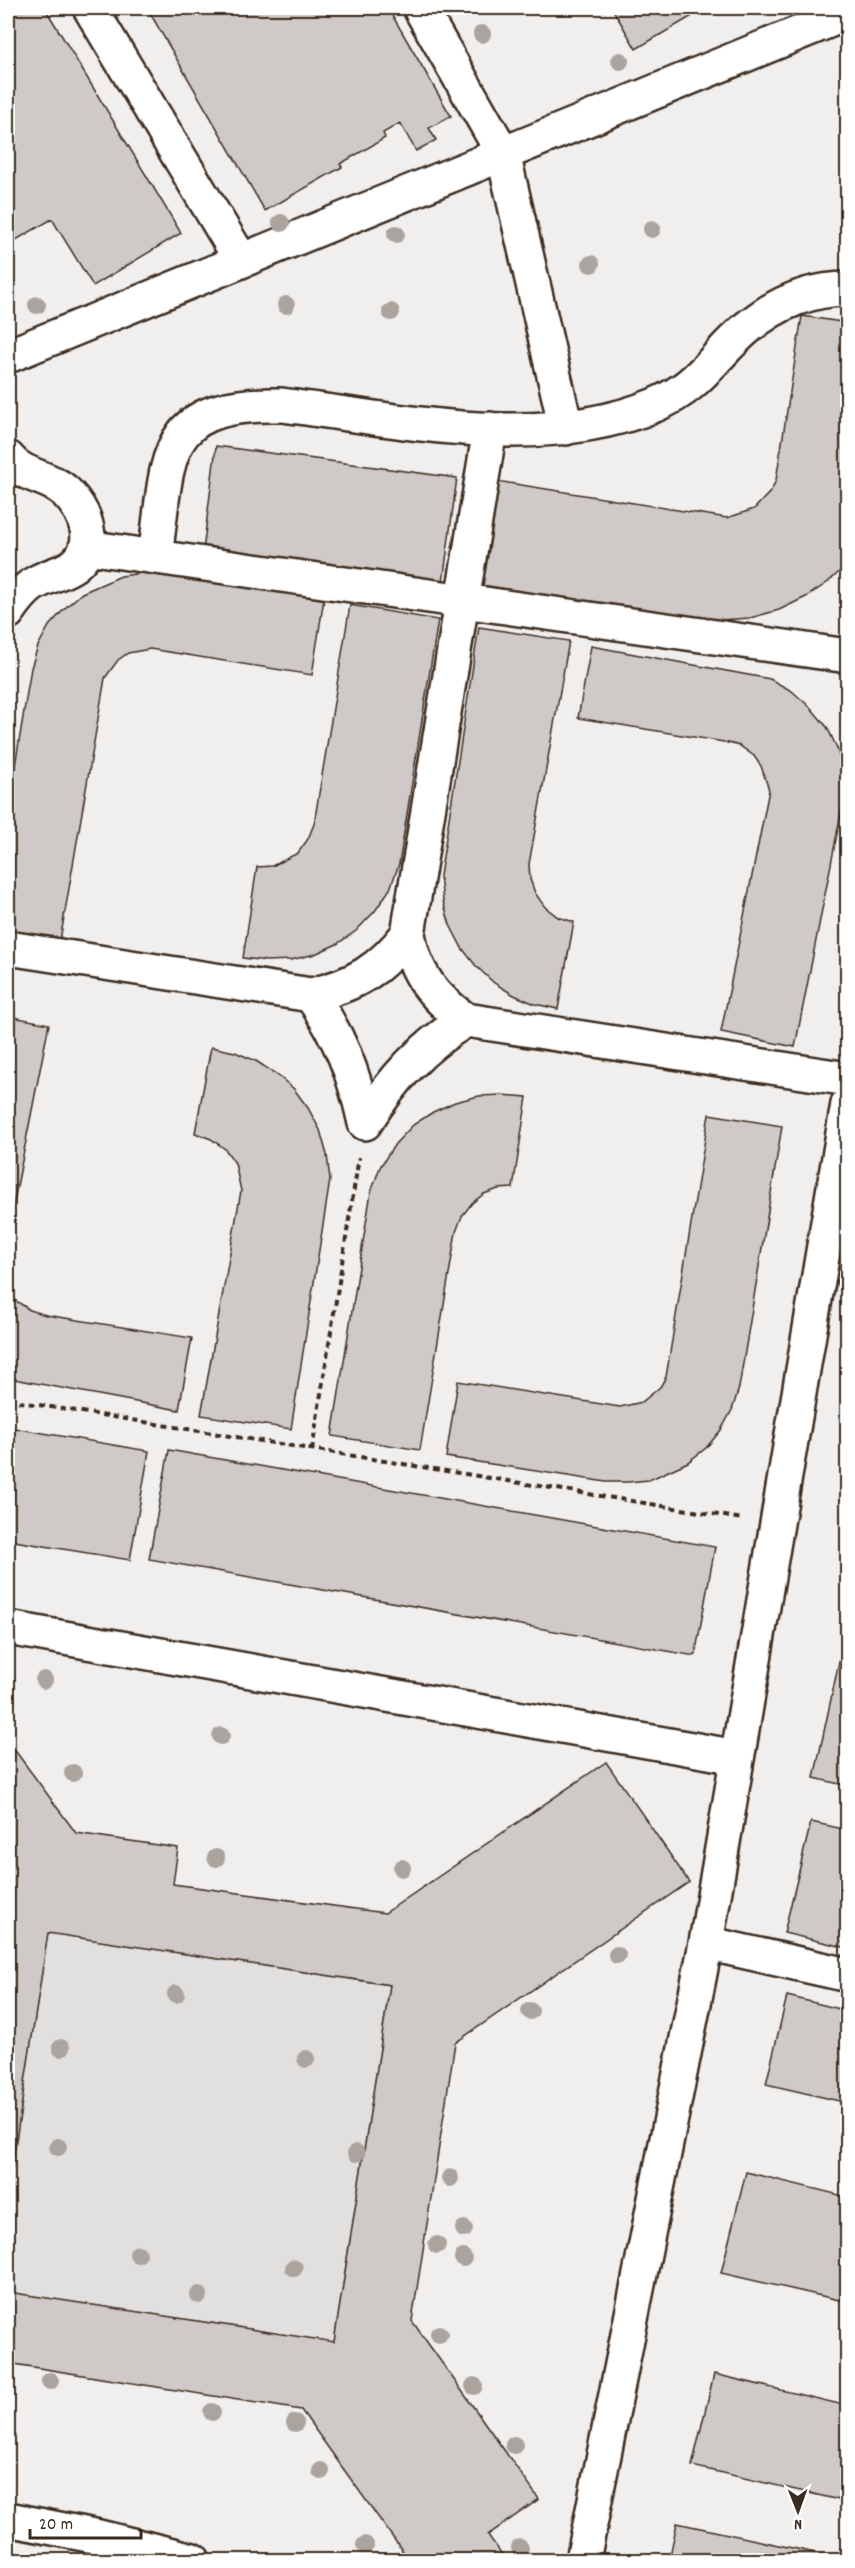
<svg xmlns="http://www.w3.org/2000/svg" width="855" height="2568" viewBox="0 0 855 2568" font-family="Dekko,sans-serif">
	<rect width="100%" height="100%" fill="#fff"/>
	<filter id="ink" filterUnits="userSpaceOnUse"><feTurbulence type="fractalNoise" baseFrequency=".0167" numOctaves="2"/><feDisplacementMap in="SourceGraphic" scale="12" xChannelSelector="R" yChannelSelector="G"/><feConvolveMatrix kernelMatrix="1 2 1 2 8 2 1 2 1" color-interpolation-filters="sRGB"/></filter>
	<g filter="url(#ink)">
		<!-- built -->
		<path fill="#f1efee" d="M8,8H847V2560H8Z"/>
		<!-- green -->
		<path fill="#e2e0de" stroke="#8e857e" stroke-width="1.5" d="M48,1933L390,1985L334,2342L8,2292V2192Z"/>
		<!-- building -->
		<path fill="#cfcac7" stroke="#3b2a1e" stroke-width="1.5" d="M8,8H45L181,233L93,286L52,219L16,240L8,226V151L14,147L8,137Z
			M147,8H388L451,116L429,128L436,140L416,151L400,123L383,133L385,138L340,164L342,167L265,211Z
			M612,8H706L636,49Z
			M802,316L848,323V564L827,583L806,597L779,610L750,618L720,620L689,618L480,585L497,481L727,518L754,509L771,491L776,480Z
			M216,446L457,478L443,582L203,551Z
			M142,573L164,574L324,599L312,675L150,649L128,653L118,660L105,678L60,941L8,932V809L31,668L38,646L49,626L65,608L82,593L121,576Z
			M350,605L438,620L399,864L390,889L375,911L356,931L337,944L315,954L291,960L267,961L243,958L257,867L272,866L298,853L308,839L314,824Z
			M479,627L569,641L529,864L530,879L535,893L545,907L558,917L574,922L558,1009L535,1004L514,995L494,983L476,966L462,948L450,925L443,901L440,876Z
			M591,646L770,679L792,691L811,708L827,727L837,748L843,770L845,793L795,1047L721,1032L769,790L761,766L754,756L740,746L724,742L578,718Z
			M8,1016L49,1024L8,1232Z
			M211,1047L235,1052L256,1061L276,1074L294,1089L308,1108L320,1130L327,1155L330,1180L291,1429L201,1415L241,1191L235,1163L225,1149L211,1139L195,1133Z
			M502,1095L527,1097L513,1188L498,1189L484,1194L472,1203L462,1216L456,1232L420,1450L332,1436L371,1192L380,1167L395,1144L413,1125L433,1112L455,1102L479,1096Z
			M709,1114L782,1126L739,1388L732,1410L721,1430L706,1448L688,1462L649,1480L628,1482H606L446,1457L458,1381L620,1407L642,1402L660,1387L666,1377Z
			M8,1287L16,1301L30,1310L46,1315L192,1338L179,1410L8,1378Z
			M8,1427L149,1451L130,1560L8,1540Z
			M169,1450L715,1547L695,1656L149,1559Z
			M843,1643L848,1645V1786L814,1778Z
			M8,1741L76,1833L178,1848L173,1884L385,1913L606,1762L689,1882L455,2043L412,2321L539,2499L488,2535L506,2560H454L450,2555L442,2560H409L301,2410L8,2363V2292L334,2342L390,1985L48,1933L8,2192Z
			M811,1822L848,1830V1948L784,1933Z
			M787,1996L848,2011V2103L766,2084Z
			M746,2172L848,2197V2302L721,2273Z
			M714,2374L848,2406V2502L692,2466Z
			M677,2523L834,2557L833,2560H669Z"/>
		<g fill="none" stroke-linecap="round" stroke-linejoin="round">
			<defs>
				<path id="minor" d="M90,8L241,260
					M420,8L503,153L566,428
					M8,356L848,13
					M490,429L408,934C414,973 434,998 466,1020L848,1079
					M8,458C23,477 49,476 66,492C85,511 100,545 74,565C62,574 45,576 32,585C22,592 15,602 8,612
					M86,547L848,656
					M155,557C169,457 158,402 282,405C402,420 539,453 655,405C701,386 713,356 748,327C777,303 810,289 848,289
					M8,948L311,995C355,985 380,970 408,934
					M311,995C340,1037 354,1073 365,1123
					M848,1104L706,1943L848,1975
					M365,1123C392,1080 422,1046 466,1020
					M8,1628L737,1757
					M8,2519L99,2537L193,2560
					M583,2560L706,1943"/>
			</defs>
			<!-- minor casing -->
			<use href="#minor" stroke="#3b2a1e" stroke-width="38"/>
			<!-- path -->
			<path stroke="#3b2a1e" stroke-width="4" stroke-dasharray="6 4.5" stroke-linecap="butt" d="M8,1400L743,1519
				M312,1450L359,1157"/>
			<!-- minor -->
			<use href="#minor" stroke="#fff" stroke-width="33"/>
		</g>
		<!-- trees -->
		<g fill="#aaa39e">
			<circle cx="482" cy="34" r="9"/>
			<circle cx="620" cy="61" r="9"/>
			<circle cx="281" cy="223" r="9"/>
			<circle cx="652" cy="229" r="9"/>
			<circle cx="396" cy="234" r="9"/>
			<circle cx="591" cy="264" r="9"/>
			<circle cx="37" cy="305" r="9"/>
			<circle cx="286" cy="305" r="9"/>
			<circle cx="391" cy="312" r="9"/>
			<circle cx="44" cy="1680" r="9"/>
			<circle cx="221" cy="1736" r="9"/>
			<circle cx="73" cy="1773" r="9"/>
			<circle cx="216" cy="1858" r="9"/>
			<circle cx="402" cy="1868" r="9"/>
			<circle cx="617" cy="1955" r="9"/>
			<circle cx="176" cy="1994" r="9"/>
			<circle cx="530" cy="2011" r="9"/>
			<circle cx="61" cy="2048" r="9"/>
			<circle cx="306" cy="2059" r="9"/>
			<circle cx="58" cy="2147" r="9"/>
			<circle cx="356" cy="2153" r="9"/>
			<circle cx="450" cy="2178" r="9"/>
			<circle cx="464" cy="2229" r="9"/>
			<circle cx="437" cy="2245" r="9"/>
			<circle cx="138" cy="2254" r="9"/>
			<circle cx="463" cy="2258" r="9"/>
			<circle cx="294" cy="2268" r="9"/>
			<circle cx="199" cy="2295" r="9"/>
			<circle cx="439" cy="2334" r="9"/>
			<circle cx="50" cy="2381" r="9"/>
			<circle cx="474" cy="2386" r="9"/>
			<circle cx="212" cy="2412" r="9"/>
			<circle cx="295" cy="2423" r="9"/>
			<circle cx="514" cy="2445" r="9"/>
			<circle cx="321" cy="2471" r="9"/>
			<circle cx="365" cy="2545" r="9"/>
			<circle cx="520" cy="2548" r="9"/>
		</g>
	</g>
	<!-- margin -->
	<rect width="855" height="2568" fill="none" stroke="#fff" stroke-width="30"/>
	<rect x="15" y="15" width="825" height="2538" fill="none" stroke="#3b2a1e" stroke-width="2" filter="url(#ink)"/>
	<!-- north arrow -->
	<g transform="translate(798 2511) rotate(179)" stroke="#ffffff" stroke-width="4.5" paint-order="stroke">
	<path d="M0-4.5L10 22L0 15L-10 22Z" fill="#3b2a1e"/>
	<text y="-9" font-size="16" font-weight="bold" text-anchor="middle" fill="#3b2a1e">N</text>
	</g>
	<!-- scale -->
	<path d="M30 2529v9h111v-9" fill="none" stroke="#3b2a1e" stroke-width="3"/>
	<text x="39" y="2529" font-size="18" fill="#3b2a1e" stroke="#ffffff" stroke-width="4.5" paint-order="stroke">20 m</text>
</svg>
